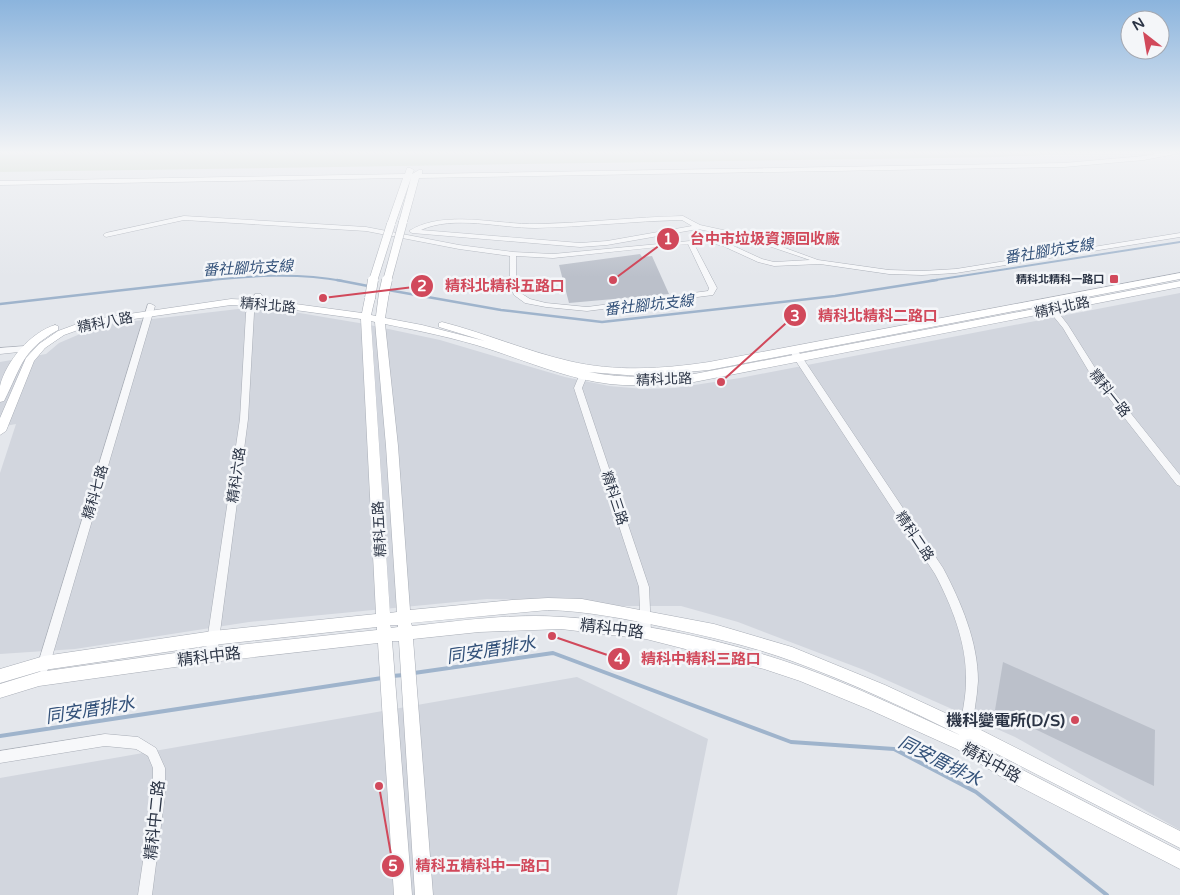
<svg xmlns="http://www.w3.org/2000/svg" width="1180" height="895" viewBox="0 0 1180 895" font-family="'Varela Round','Noto Sans TC',sans-serif">
	<rect width="100%" height="100%" fill="#e4e7ec"/>
	<!-- built -->
	<path fill="#d2d6de" d="M1180,293V830L1015,737L864,670L738,622L681,606H622L563,601L487,599L249,622L75,649L0,654V473L16,424L0,427V362L46,354L59,343L101,325L238,309L282,310L365,324L440,340L565,377L609,386L644,389L675,388L740,378Z
		M577,677L708,739L677,895H0V778Z"/>
	<!-- green -->
	<path fill="#c9d6c5" d="M0,152H1111L998,157L0,172Z"/>
	<g fill="none" stroke-linecap="round" stroke-linejoin="round">
		<!-- stream-far2 -->
		<path stroke="#9fb4cc" stroke-width="2" d="M201,281C249,276 295,272 343,281
			M929,281L1180,242"/>
		<!-- stream-far1 -->
		<path stroke="#9fb4cc" stroke-width="2.5" d="M337,280L368,286
			M388,290L501,310L602,322L835,296L937,280
			M0,304L212,280"/>
		<!-- stream -->
		<path stroke="#9fb4cc" stroke-width="4" d="M414,673L553,653L791,742L894,749L976,792L1107,895
			M392,676L404,675
			M0,736L382,678"/>
	</g>
	<!-- building -->
	<path fill="#bbc0ca" d="M640,254L642,257L652,256L669,294L569,303L559,265Z
		M1003,662L1155,730L1154,786L995,710Z"/>
	<g fill="none" stroke-linecap="round" stroke-linejoin="round">
		<defs>
			<path id="street" d="M184,216L366,227L459,245L513,252L553,254L711,239L727,243L762,259L774,262L810,260L751,240L698,229L607,245L580,247L412,233L409,231C444,209 497,225 537,224C586,223 634,217 683,216L700,225L755,237L818,260L889,270L922,271L956,269L1180,233V237L956,273L922,275L889,274L820,264L774,266L758,262L723,246L711,243L694,244L717,288L713,295L587,311L546,307L525,303L514,295L510,285V256L459,249L366,231L184,220L106,237L103,235L106,233ZM682,220L692,226L607,241L580,243L421,230C454,215 500,228 535,228C584,227 633,221 682,220ZM688,244L709,288L708,291L587,307L546,303L530,299L519,292L516,285V256L553,258Z
				M255,294H261L262,296L254,313L248,419L217,655L215,659L211,660L207,659L205,655L240,419L246,313Z
				M1042,299H1048L1068,325L1097,371L1180,475V486L1177,485L1091,375L1063,328L1041,301Z
				M148,304H151L155,306L49,667L47,671L43,673L39,671L37,667Z
				M25,346L28,347L29,349L28,351L0,354V348Z
				M795,350L798,351L943,568C961,602 978,642 978,681C977,699 973,717 971,735L969,739L965,741L961,739L959,735C961,717 966,699 966,681C967,644 952,606 935,574L792,355L791,353Z
				M586,366L590,369L582,388L649,587L651,632L650,636L646,637L642,636L641,632L639,587L574,388L582,369Z
				M105,734L138,737L156,748L165,768V794L152,895H138L153,794V768L148,756L136,749L105,746L0,763V751Z"/>
			<path id="secondary" d="M1164,152L1180,153L1144,160L1064,167L419,178L407,222L403,224L399,222L411,178L395,224L391,226L387,224L403,178L0,185V181L405,174L407,168H410L414,170L412,174L419,170H422V174L1064,163L1144,156Z
				M1180,273V279L709,370L639,376L589,372C624,379 659,377 694,374L1180,281V287L694,382C666,384 638,387 610,384C568,379 529,362 489,349C455,338 420,331 385,324L398,446L410,610L512,600L548,598L582,599L714,624L792,647L885,685L971,725L1180,831V848L972,741L1015,766L1180,851V869L1003,778L957,749L868,709L800,681L764,669L646,639L561,629L479,632L413,639L433,895H415L399,641H392L412,895H394L378,643L211,662L39,686L0,698V684L39,672L211,648L377,630V627L213,645L44,670L0,683V669L44,656L213,631L376,614L361,319L273,307L231,305L92,325L64,335L45,348L34,361L6,431L0,435V418L26,358L39,344L58,331L88,320L231,299L273,301L362,313L365,298L370,295L375,298L371,315L376,316L379,293L384,290L389,293L385,318L422,325L485,341L439,327V323L442,322C485,333 526,351 569,361C615,372 663,369 709,362ZM371,321L375,322L386,446L397,612L390,613ZM548,610C588,611 625,619 664,627C707,636 751,646 792,661C850,682 907,709 962,736C908,712 855,686 799,666C724,640 642,622 563,617C514,613 460,621 412,626L411,623ZM390,625H398V627L391,628Z
				M55,325L58,326V330C21,351 22,366 4,401L0,402C0,397 0,391 0,386C6,361 31,332 55,325Z"/>
		</defs>
		<!-- street casing -->
		<use href="#street" stroke="#a9aeb7" stroke-width="1"/>
		<!-- secondary casing -->
		<use href="#secondary" stroke="#a9aeb7" stroke-width="1"/>
		<!-- street -->
		<use href="#street" fill="#f7f8fa" fill-rule="evenodd"/>
		<!-- secondary -->
		<use href="#secondary" fill="#fff" fill-rule="evenodd"/>
		<defs>
			<path id="secondary-bridge-far1" d="M373,281L391,224
				M387,281L403,222"/>
			<path id="secondary-bridge" d="M384,293L387,280
				M370,298L373,280"/>
		</defs>
		<!-- secondary-bridge-far1 casing -->
		<use href="#secondary-bridge-far1" stroke="#a9aeb7" stroke-width="9" stroke-linecap="butt"/>
		<!-- secondary-bridge casing -->
		<use href="#secondary-bridge" stroke="#a9aeb7" stroke-width="11" stroke-linecap="butt"/>
		<!-- secondary-bridge-far1 -->
		<use href="#secondary-bridge-far1" stroke="#fff" stroke-width="8"/>
		<!-- secondary-bridge -->
		<use href="#secondary-bridge" stroke="#fff" stroke-width="10"/>
	</g>
	<!-- sky -->
	<linearGradient id="sky" x2="0" y2="1"><stop stop-color="#8bb4dd"/><stop offset="0.55" stop-color="#f3f4f6"/><stop offset="1" stop-color="#f3f4f6" stop-opacity="0"/></linearGradient>
	<rect width="1180" height="277" fill="url(#sky)"/>
	<!-- markers -->
	<g fill="#d1495b" stroke="#f4f6f9" stroke-width="2">
		<rect x="1109" y="274" width="10" height="10" rx="2.5"/>
		<circle cx="1075" cy="720" r="5"/>
	</g>
	<g text-anchor="middle" stroke-width="5" stroke-linejoin="round" paint-order="stroke">
		<!-- far-poi labels -->
		<g font-size="11" font-weight="bold" fill="#2b3445" stroke="#f4f6f9" text-anchor="end">
			<text x="1104" y="283">精科北精科一路口</text>
		</g>
		<!-- street labels -->
		<g font-size="14" fill="#2b3445" stroke="#f4f6f9">
			<text transform="translate(268 305) rotate(5)" y="5">精科北路</text>
			<text transform="translate(1062 307) rotate(-12)" y="5">精科北路</text>
			<text transform="translate(105 322) rotate(-11)" y="5">精科八路</text>
			<text transform="translate(664 379) rotate(-2)" y="5">精科北路</text>
			<text transform="translate(1110 393) rotate(52)" y="5">精科一路</text>
			<text transform="translate(236 475) rotate(-82)" y="5">精科六路</text>
			<text transform="translate(95 492) rotate(-73)" y="5">精科七路</text>
			<text transform="translate(615 498) rotate(72)" y="5">精科三路</text>
			<text transform="translate(379 529) rotate(-93)" y="5">精科五路</text>
			<text transform="translate(915 536) rotate(56)" y="5">精科二路</text>
		</g>
		<!-- water labels -->
		<g font-size="15" font-style="italic" fill="#34527a" stroke="#f4f6f9">
			<text transform="translate(1049 251) rotate(-9)" y="5">番社腳坑支線</text>
			<text transform="translate(248 268) rotate(-3)" y="5">番社腳坑支線</text>
			<text transform="translate(649 305) rotate(-6)" y="5">番社腳坑支線</text>
		</g>
		<!-- near-street labels -->
		<g font-size="16" fill="#2b3445" stroke="#f4f6f9">
			<text transform="translate(612 628) rotate(7)" y="6">精科中路</text>
			<text transform="translate(209 656) rotate(-7)" y="6">精科中路</text>
			<text transform="translate(992 762) rotate(29)" y="6">精科中路</text>
			<text transform="translate(154 820) rotate(-84)" y="6">精科中二路</text>
		</g>
		<!-- near-poi labels -->
		<g font-size="16" font-weight="bold" fill="#2b3445" stroke="#f4f6f9" text-anchor="end">
			<text x="1065" y="726">機科變電所(D/S)</text>
		</g>
		<!-- near-water labels -->
		<g font-size="18" font-style="italic" fill="#34527a" stroke="#f4f6f9">
			<text transform="translate(491 650) rotate(-9)" y="6">同安厝排水</text>
			<text transform="translate(90 710) rotate(-9)" y="6">同安厝排水</text>
			<text transform="translate(940 761) rotate(27)" y="6">同安厝排水</text>
		</g>
	</g>
	<!-- callouts -->
	<path fill="none" stroke="#d1495b" stroke-width="2" d="M613 280L668 239M323 298L422 286M721 382L795 315M552 636L619 659M379 786L393 866"/>
	<g fill="#d1495b" stroke="#f4f6f9" stroke-width="2">
		<circle cx="613" cy="280" r="5"/>
		<circle cx="323" cy="298" r="5"/>
		<circle cx="721" cy="382" r="5"/>
		<circle cx="552" cy="636" r="5"/>
		<circle cx="379" cy="786" r="5"/>
		<circle cx="668" cy="239" r="12"/>
		<circle cx="422" cy="286" r="12"/>
		<circle cx="795" cy="315" r="12"/>
		<circle cx="619" cy="659" r="12"/>
		<circle cx="393" cy="866" r="12"/>
	</g>
	<g font-size="15" text-anchor="middle" font-weight="bold" fill="#fff">
		<text x="668" y="244">1</text>
		<text x="422" y="291">2</text>
		<text x="795" y="321">3</text>
		<text x="619" y="664">4</text>
		<text x="393" y="871">5</text>
	</g>
	<g font-size="15" text-anchor="middle" font-weight="bold" fill="#d1495b" stroke="#f4f6f9" stroke-width="5" stroke-linejoin="round" paint-order="stroke">
		<text x="765" y="244">台中市垃圾資源回收廠</text>
		<text x="505" y="291">精科北精科五路口</text>
		<text x="878" y="321">精科北精科二路口</text>
		<text x="701" y="664">精科中精科三路口</text>
		<text x="483" y="871">精科五精科中一路口</text>
	</g>
	<!-- north arrow -->
	<g transform="translate(1145 35) rotate(329)"><circle r="24" fill="#f4f6f9" stroke="#a4a8b1"/>
	<path d="M0-4L9 19L0 12L-9 19Z" fill="#d1495b"/>
	<text y="-8" font-size="14" font-weight="bold" text-anchor="middle" fill="#2b3445">N</text>
	</g>
</svg>
